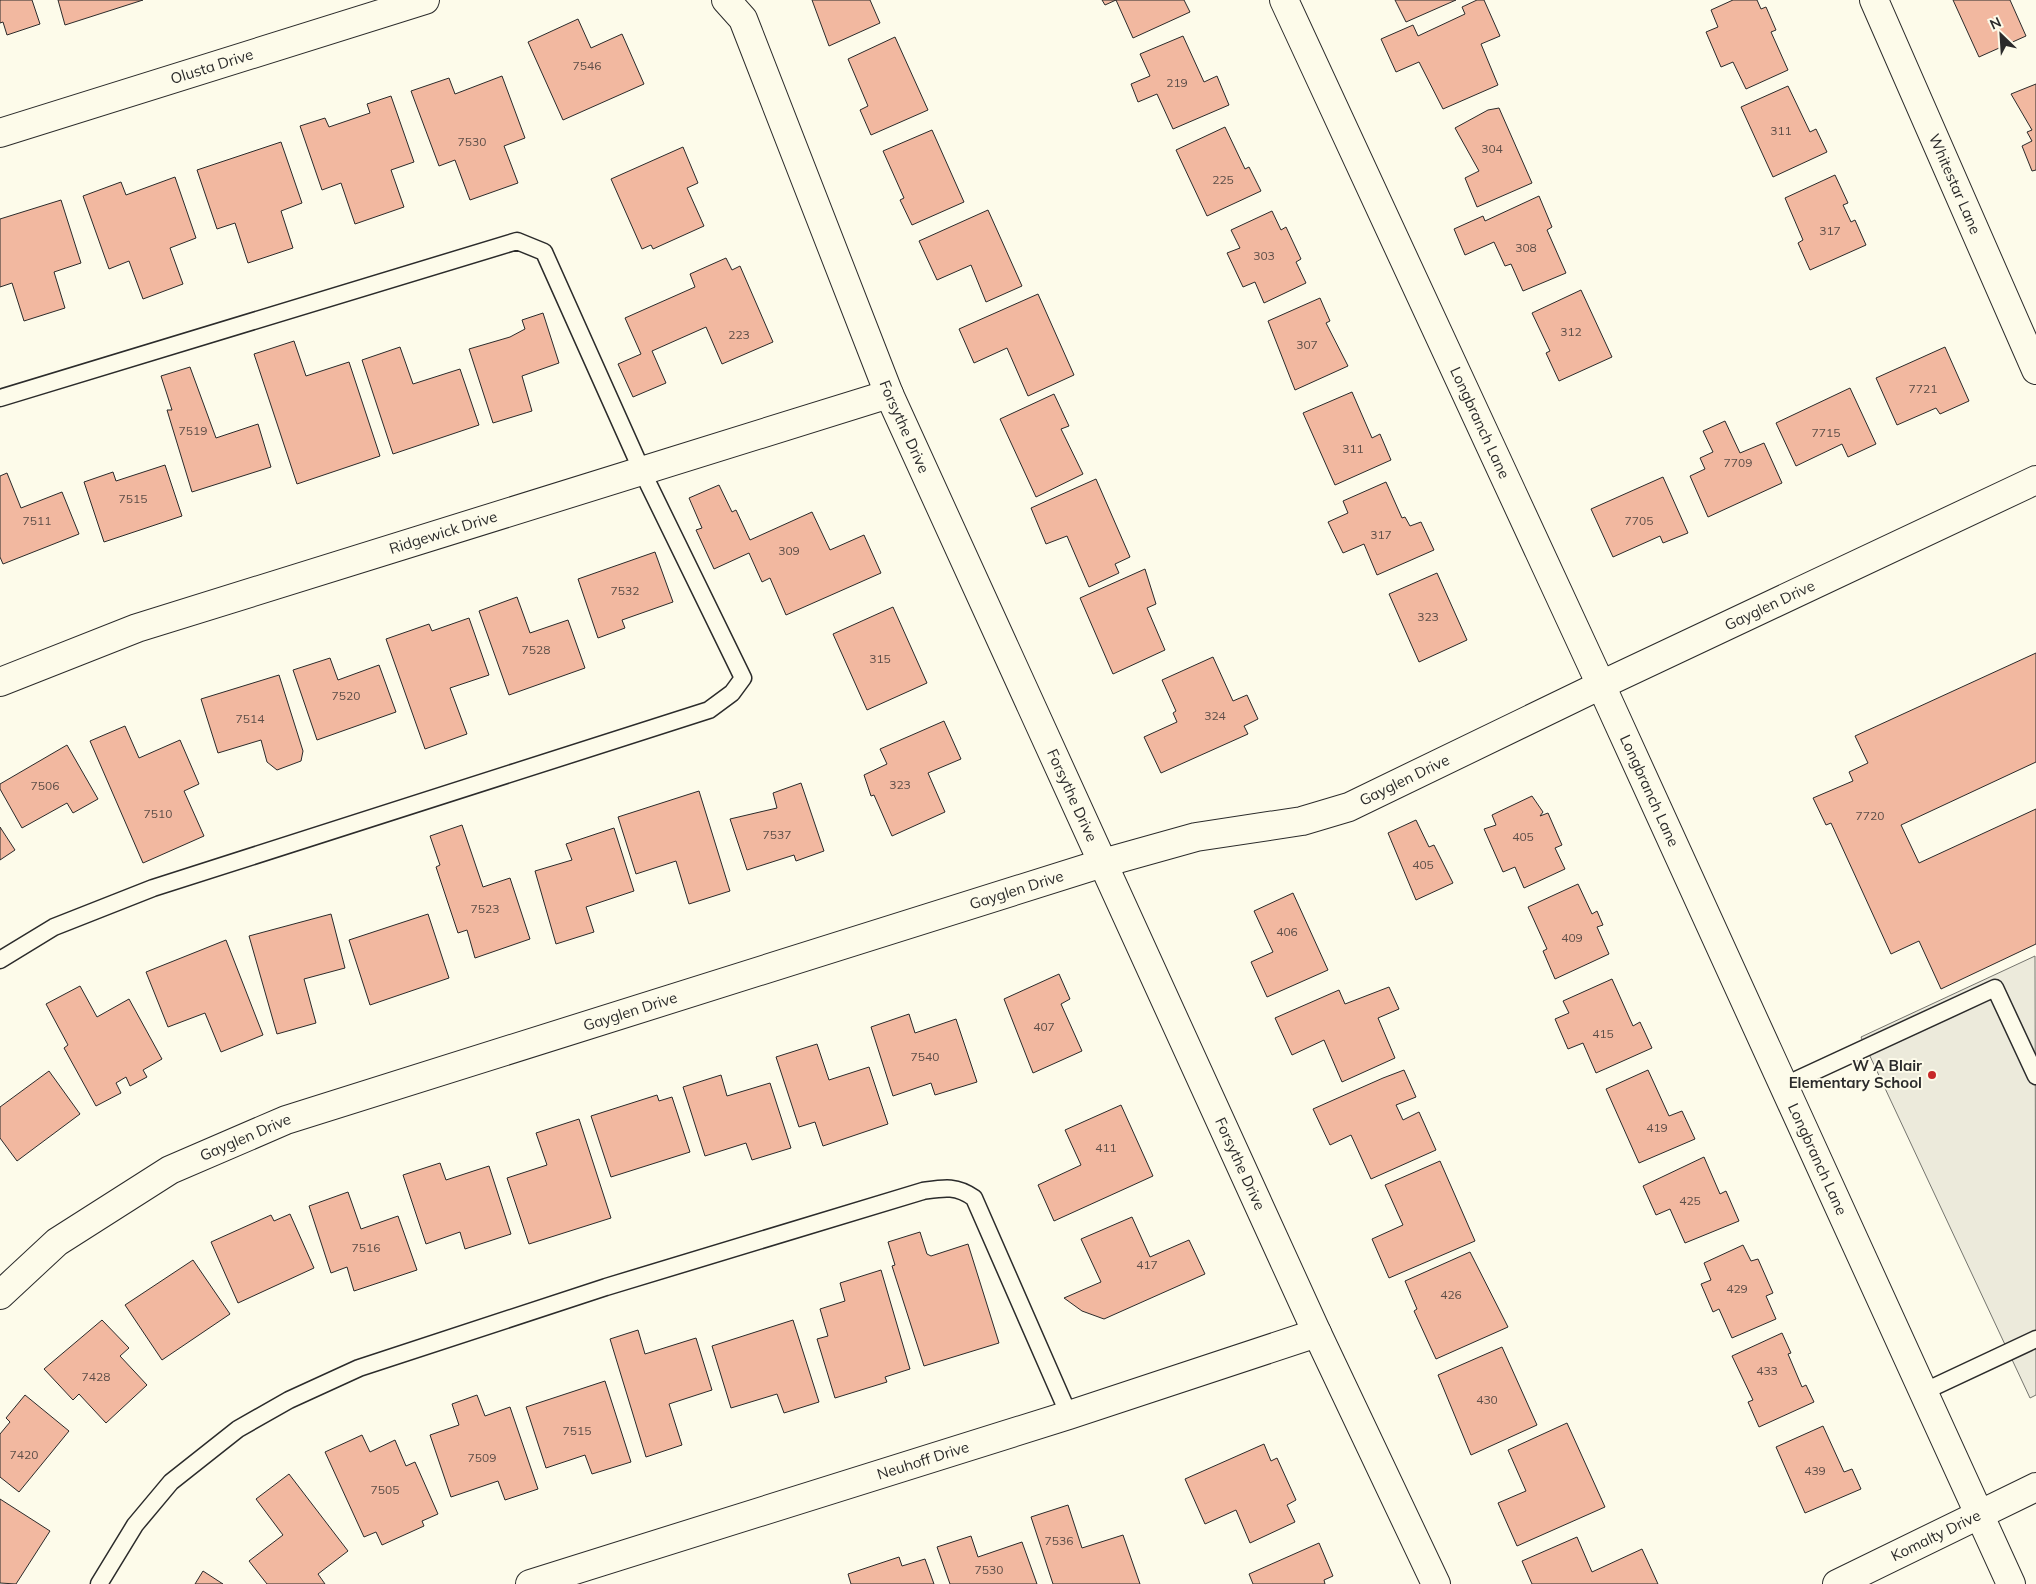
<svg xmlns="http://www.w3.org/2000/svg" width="2036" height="1584" viewBox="0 0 2036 1584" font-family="Mulish,sans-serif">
	<rect width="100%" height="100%" fill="#fdfbea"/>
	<!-- parking -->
	<path fill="#eceadb" stroke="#74746e" d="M2035,956L2036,1395L2030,1398L1861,1037Z"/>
	<!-- building -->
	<path fill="#f2b8a0" stroke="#2b2b2b" d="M0,0H32L40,24L7,35L3,22L0,23Z
		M58,0H143L65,25Z
		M812,0H870L880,23L829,46Z
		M1102,0H1184L1190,12L1133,38L1116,0L1105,5Z
		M1395,0H1456L1406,22Z
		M1477,0H1484L1500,36L1481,44L1498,85L1443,109L1419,62L1396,72L1381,39L1413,25L1418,36L1465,14L1462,7Z
		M1733,0H1757L1761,9L1766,7L1776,30L1771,32L1788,70L1746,89L1733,62L1721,67L1706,32L1718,27L1711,10Z
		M1953,0H2010L2026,36L1979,57Z
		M578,19L591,48L622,34L644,84L563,120L528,42Z
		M1183,36L1204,82L1217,76L1229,105L1173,129L1157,94L1138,102L1131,84L1150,76L1140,54Z
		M895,37L928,110L871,135L860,110L868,106L848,59Z
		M502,76L525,138L504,146L518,183L470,200L455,160L439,166L411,91L449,78L455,94Z
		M2036,84V170L2032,171L2022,146L2032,141L2027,132L2032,130L2011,94Z
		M1788,86L1810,132L1816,129L1827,152L1773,177L1741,107Z
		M391,96L414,162L391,170L404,207L355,224L341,183L322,190L300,126L325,118L329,127L370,113L367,104Z
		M1499,108L1532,183L1477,207L1465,178L1479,171L1455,128L1488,110Z
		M1225,127L1245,169L1249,167L1261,191L1207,216L1176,150Z
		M932,130L964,202L912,225L900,200L904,198L883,151Z
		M281,142L302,203L281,211L293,248L248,263L235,223L217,229L197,170Z
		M683,147L698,183L687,188L704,226L653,249L651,245L642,249L611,179Z
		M1835,175L1848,203L1843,205L1851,222L1855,220L1866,245L1810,270L1798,243L1803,240L1785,198Z
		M175,177L196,238L170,248L183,284L143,299L129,261L109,269L83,196L121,182L126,195Z
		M1539,196L1552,227L1547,230L1566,273L1523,291L1511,264L1505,266L1494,242L1465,255L1454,229L1483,216L1485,221Z
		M61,200L81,263L54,272L65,308L24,321L12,283L0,287V219Z
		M988,210L1022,286L986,302L971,265L937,280L919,241Z
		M1272,211L1281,230L1286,227L1301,259L1296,262L1306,283L1264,303L1255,282L1243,287L1227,253L1240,248L1231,230Z
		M726,258L732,270L740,266L773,342L722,364L706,327L652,351L666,383L633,397L618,364L641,354L625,318L695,287L690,274Z
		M1581,290L1612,357L1559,381L1546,353L1550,351L1532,313Z
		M1038,294L1074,375L1028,396L1007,348L974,363L959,329Z
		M1320,298L1330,321L1326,323L1348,366L1295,390L1268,321Z
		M543,313L559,363L522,376L532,411L493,423L469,349L510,337L525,329L522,320Z
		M294,341L306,376L349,362L380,456L297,484L254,354Z
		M400,347L413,384L460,369L479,425L393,454L362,360Z
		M1945,347L1969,401L1940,414L1936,408L1897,425L1876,378Z
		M190,367L216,438L258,424L271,467L192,492L167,410H172L161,376Z
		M1850,388L1876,444L1848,457L1842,444L1796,466L1776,423Z
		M1352,392L1372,438L1380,434L1391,460L1335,485L1303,413Z
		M1054,394L1069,426L1061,429L1083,474L1036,497L1000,419Z
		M1725,421L1740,453L1764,443L1782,483L1708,517L1690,476L1705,469L1700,458L1713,452L1703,431Z
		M165,465L182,516L104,542L84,482L113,472L116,481Z
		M7,473L21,508L62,492L79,534L3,564L0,557V476Z
		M1663,477L1688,533L1663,543L1660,536L1613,557L1591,509Z
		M1096,479L1130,557L1115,564L1119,573L1089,587L1067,536L1046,544L1031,508Z
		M1386,482L1402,518L1405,517L1410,526L1421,522L1434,550L1377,575L1364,544L1343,553L1328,522L1348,513L1343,501Z
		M719,485L732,512L736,510L750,540L812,512L830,550L864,535L881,573L786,615L770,578L762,582L749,553L714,569L696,530L702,528L689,498Z
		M655,552L673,602L622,620L625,628L598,638L578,579Z
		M1145,569L1156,604L1147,608L1165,650L1113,674L1080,598Z
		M1437,573L1467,640L1419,662L1389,594Z
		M517,597L530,633L568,620L585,668L509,695L479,611Z
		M893,607L927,683L867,710L833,634Z
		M469,618L489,675L450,688L467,734L425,749L386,639L429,624L432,631Z
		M2036,653V762L1901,825L1919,863L2036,809V944L1941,989L1919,941L1891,954L1831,823L1826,825L1813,798L1853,781L1849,772L1868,763L1855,736Z
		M1213,657L1233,701L1247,695L1258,719L1244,726L1248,734L1161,773L1144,737L1177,722L1173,713L1176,711L1162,680Z
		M330,658L338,680L379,665L396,712L317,740L293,670Z
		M279,675L303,751L301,761L277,770L267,762L261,740L218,753L201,699Z
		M944,721L961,759L928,773L945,812L892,836L874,795L871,796L864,775L887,764L880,749Z
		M125,726L139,758L180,740L199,784L184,791L204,836L143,863L90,741Z
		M67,745L98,799L73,813L67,803L22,828L0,789V784Z
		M801,783L824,851L796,861L794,855L747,870L730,819L777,808L773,793Z
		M699,791L730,891L689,904L676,861L636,874L618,817Z
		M1532,796L1543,812L1540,816L1548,813L1562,845L1555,848L1565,869L1524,888L1515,867L1503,872L1484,829L1496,825L1492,815Z
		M1416,820L1429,847L1434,845L1453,883L1416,900L1388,833Z
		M462,825L483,887L510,878L530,939L475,958L467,930L458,933L436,867L440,865L430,836Z
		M0,827L15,850L0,860Z
		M614,828L634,891L586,907L594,932L556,944L535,871L572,860L566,844Z
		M1578,884L1592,914L1597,911L1603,925L1597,927L1609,954L1555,979L1543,951L1547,949L1528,907Z
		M1293,893L1328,970L1267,997L1251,962L1273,952L1254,911Z
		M331,914L345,968L304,979L316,1023L277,1034L249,936Z
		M428,914L449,978L370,1005L349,940Z
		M226,940L263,1035L221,1052L205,1013L168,1027L146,972Z
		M1059,974L1070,999L1061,1004L1082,1051L1033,1073L1004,999Z
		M1612,979L1633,1026L1640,1022L1652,1048L1596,1073L1583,1043L1568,1049L1555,1019L1569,1013L1563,1001Z
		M80,986L97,1017L129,999L162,1059L143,1070L147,1077L130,1086L126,1077L116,1083L121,1093L96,1106L64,1048L68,1045L46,1004Z
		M1389,987L1399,1009L1378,1018L1395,1058L1342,1082L1324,1040L1292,1055L1275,1018L1339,990L1345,1004Z
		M909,1014L915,1033L956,1019L977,1082L935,1095L931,1083L893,1096L871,1027Z
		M817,1044L829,1080L869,1067L888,1124L823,1146L815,1122L799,1127L776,1057Z
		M1404,1070L1416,1097L1396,1105L1403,1120L1419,1112L1436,1150L1371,1179L1351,1135L1330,1145L1313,1109L1383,1078Z
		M1648,1070L1669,1116L1682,1111L1695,1139L1639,1163L1606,1089Z
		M49,1071L80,1114L17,1161L0,1138V1107Z
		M721,1075L727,1096L770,1083L791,1148L752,1160L746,1143L705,1156L683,1087Z
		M657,1095L659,1101L672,1097L690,1152L611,1177L591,1116Z
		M1121,1105L1153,1176L1054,1221L1038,1185L1081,1165L1065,1130Z
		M579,1119L611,1218L529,1244L507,1178L547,1165L536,1133Z
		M1704,1157L1720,1194L1726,1191L1739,1221L1685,1243L1670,1209L1656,1215L1643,1186Z
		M1440,1161L1475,1241L1389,1278L1372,1239L1403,1225L1385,1185Z
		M440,1163L446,1180L489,1166L511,1234L465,1249L460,1232L426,1244L403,1175Z
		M348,1192L361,1229L398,1216L417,1270L354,1291L347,1267L331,1273L309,1206Z
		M290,1214L314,1268L238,1303L211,1242L271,1215L274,1221Z
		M1132,1217L1150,1257L1189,1240L1205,1274L1104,1319L1082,1311L1064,1298L1101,1282L1081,1239Z
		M920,1232L927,1254L931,1256L968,1244L999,1343L924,1366L892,1266L895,1265L888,1242Z
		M1743,1245L1751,1261L1758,1259L1773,1293L1766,1296L1776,1319L1732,1338L1719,1309L1713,1312L1701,1284L1711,1280L1704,1263Z
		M1470,1252L1508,1327L1436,1359L1414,1311L1417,1309L1405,1281Z
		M193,1260L230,1314L162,1360L125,1305Z
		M881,1270L910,1369L885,1377L887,1382L835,1398L817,1339L828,1336L820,1309L845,1301L840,1283Z
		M102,1320L129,1348L120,1356L147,1385L106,1423L79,1394L73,1400L44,1369Z
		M793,1320L819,1402L784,1413L777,1394L731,1408L712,1346Z
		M638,1330L645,1354L696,1338L712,1390L669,1404L682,1445L646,1457L610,1339Z
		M1782,1333L1791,1353L1788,1354L1802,1387L1806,1385L1814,1402L1759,1427L1748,1402L1753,1400L1732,1356Z
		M1502,1347L1537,1425L1471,1455L1438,1375Z
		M605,1381L631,1462L592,1474L585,1455L546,1468L526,1407Z
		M25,1395L69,1431L19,1492L0,1477V1434L10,1422L6,1418Z
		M477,1395L485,1416L510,1407L538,1489L505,1500L498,1481L451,1497L430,1435L459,1425L452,1404Z
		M1567,1423L1605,1507L1517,1546L1498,1503L1526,1491L1508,1450Z
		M1823,1426L1844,1472L1852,1469L1861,1489L1805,1513L1776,1447Z
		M362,1435L370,1452L395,1440L406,1466L415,1462L438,1514L422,1521L424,1526L382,1545L376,1532L364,1537L325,1452Z
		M1264,1444L1271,1461L1277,1458L1296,1500L1287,1505L1295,1522L1250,1543L1236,1510L1205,1524L1185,1479Z
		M289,1474L348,1551L318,1574L325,1584H267L249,1561L283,1535L256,1499Z
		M0,1499L50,1531L16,1584L0,1583Z
		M1068,1505L1082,1548L1123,1535L1140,1584H1053L1031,1517Z
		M971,1536L978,1557L1022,1542L1037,1584H950L937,1547Z
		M1577,1537L1592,1572L1642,1549L1658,1584H1532L1522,1561Z
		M1319,1543L1333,1576L1324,1580L1325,1584H1253L1249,1574Z
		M899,1557L902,1566L925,1559L934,1584H851L848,1574Z
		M203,1571L223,1584H195Z"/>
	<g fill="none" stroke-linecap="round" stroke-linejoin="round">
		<defs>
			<path id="service" d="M0,398L517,241L544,252L642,471L743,678L732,693L709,710L153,888L54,927L0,960
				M1783,1086L1995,988L2036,1076
				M1923,1392L2036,1339
				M99,1584L135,1525L171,1482L238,1429L289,1400L359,1368L606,1287L923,1191C943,1188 956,1185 974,1198L1069,1415"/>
			<g id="minor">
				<path id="s1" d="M726,0L743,19L889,394L1317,1333L1436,1584"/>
				<path id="s2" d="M1284,0L1601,685L2011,1584"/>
				<path id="s3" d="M1874,0L2036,370"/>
				<path id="s4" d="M0,133L425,0"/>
				<path id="s5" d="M0,682L137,628L889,394"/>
				<path id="s6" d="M0,1295L57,1242L170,1170L286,1120L1103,863L1196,837L1302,821L1349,807L1601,685L2036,480"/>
				<path id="s7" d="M530,1584L1069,1415L1317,1333"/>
				<path id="s8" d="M1837,1584L2036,1487"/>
			</g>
		</defs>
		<!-- service casing -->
		<use href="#service" stroke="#2b2b2b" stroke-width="19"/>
		<!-- minor casing -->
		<use href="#minor" stroke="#2b2b2b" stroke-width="30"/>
		<!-- service -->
		<use href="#service" stroke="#fdfbea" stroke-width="16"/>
		<!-- minor -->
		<use href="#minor" stroke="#fdfbea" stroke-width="28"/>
	</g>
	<!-- markers -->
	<circle fill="#c62828" stroke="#fdfbea" stroke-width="2" cx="1932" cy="1075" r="5"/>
	<g text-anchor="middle" stroke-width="4" stroke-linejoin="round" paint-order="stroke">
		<!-- number labels -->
		<g font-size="12" fill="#5d4e48">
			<text x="587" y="70">7546</text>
			<text x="1177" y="87">219</text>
			<text x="1781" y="135">311</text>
			<text x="472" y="146">7530</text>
			<text x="1492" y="153">304</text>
			<text x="1223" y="184">225</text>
			<text x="1830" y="235">317</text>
			<text x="1526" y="252">308</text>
			<text x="1264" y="260">303</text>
			<text x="1571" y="336">312</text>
			<text x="739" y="339">223</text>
			<text x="1307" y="349">307</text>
			<text x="1923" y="393">7721</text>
			<text x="193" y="435">7519</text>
			<text x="1826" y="437">7715</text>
			<text x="1353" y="453">311</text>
			<text x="1738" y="467">7709</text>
			<text x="133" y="503">7515</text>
			<text x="37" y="525">7511</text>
			<text x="1639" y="525">7705</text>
			<text x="1381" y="539">317</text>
			<text x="789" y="555">309</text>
			<text x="625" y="595">7532</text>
			<text x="1428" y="621">323</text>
			<text x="536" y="654">7528</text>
			<text x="880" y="663">315</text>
			<text x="346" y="700">7520</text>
			<text x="1215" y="720">324</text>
			<text x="250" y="723">7514</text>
			<text x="900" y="789">323</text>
			<text x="45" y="790">7506</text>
			<text x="158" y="818">7510</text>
			<text x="1870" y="820">7720</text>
			<text x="777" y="839">7537</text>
			<text x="1523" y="841">405</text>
			<text x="1423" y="869">405</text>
			<text x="485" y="913">7523</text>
			<text x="1287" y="936">406</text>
			<text x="1572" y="942">409</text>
			<text x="1044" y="1031">407</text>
			<text x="1603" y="1038">415</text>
			<text x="925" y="1061">7540</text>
			<text x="1657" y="1132">419</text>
			<text x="1106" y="1152">411</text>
			<text x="1690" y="1205">425</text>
			<text x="366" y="1252">7516</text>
			<text x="1147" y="1269">417</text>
			<text x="1737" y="1293">429</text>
			<text x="1451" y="1299">426</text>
			<text x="1767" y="1375">433</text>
			<text x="96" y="1381">7428</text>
			<text x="1487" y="1404">430</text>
			<text x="577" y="1435">7515</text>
			<text x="24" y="1459">7420</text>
			<text x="482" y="1462">7509</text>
			<text x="1815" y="1475">439</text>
			<text x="385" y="1494">7505</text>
			<text x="1059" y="1545">7536</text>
			<text x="989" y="1574">7530</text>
		</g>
		<!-- street labels -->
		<g font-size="15" fill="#2b2b2b" stroke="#fdfbea">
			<text dy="5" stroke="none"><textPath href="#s4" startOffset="222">Olusta Drive</textPath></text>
			<text dy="5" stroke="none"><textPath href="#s3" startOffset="201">Whitestar Lane</textPath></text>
			<text dy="5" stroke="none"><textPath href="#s2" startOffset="466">Longbranch Lane</textPath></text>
			<text dy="5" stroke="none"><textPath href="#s1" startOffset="464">Forsythe Drive</textPath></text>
			<text dy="5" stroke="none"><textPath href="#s5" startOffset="468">Ridgewick Drive</textPath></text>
			<text dy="5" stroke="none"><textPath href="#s6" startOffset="1914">Gayglen Drive</textPath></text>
			<text dy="5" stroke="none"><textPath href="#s6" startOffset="1509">Gayglen Drive</textPath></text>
			<text dy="5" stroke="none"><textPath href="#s2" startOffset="871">Longbranch Lane</textPath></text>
			<text dy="5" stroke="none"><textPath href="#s1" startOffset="869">Forsythe Drive</textPath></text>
			<text dy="5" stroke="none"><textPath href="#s6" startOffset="1104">Gayglen Drive</textPath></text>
			<text dy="5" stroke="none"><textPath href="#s6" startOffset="699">Gayglen Drive</textPath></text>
			<text dy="5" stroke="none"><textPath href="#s6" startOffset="294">Gayglen Drive</textPath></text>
			<text dy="5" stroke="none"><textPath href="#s2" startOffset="1276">Longbranch Lane</textPath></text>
			<text dy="5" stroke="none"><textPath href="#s1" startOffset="1274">Forsythe Drive</textPath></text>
			<text dy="5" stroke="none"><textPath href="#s7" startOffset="412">Neuhoff Drive</textPath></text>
			<text dy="5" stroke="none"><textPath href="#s8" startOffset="110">Komalty Drive</textPath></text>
		</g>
		<!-- poi labels -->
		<g font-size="15" font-weight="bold" fill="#2b2b2b" stroke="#fdfbea" text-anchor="end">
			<text x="1922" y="1071">W A Blair<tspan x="1922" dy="17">Elementary School</tspan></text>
		</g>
	</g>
	<!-- north arrow -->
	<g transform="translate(2001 35) rotate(335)" stroke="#fdfbea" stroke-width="4" paint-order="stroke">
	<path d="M0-4L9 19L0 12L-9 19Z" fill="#2b2b2b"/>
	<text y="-8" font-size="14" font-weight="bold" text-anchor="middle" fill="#2b2b2b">N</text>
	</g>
</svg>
